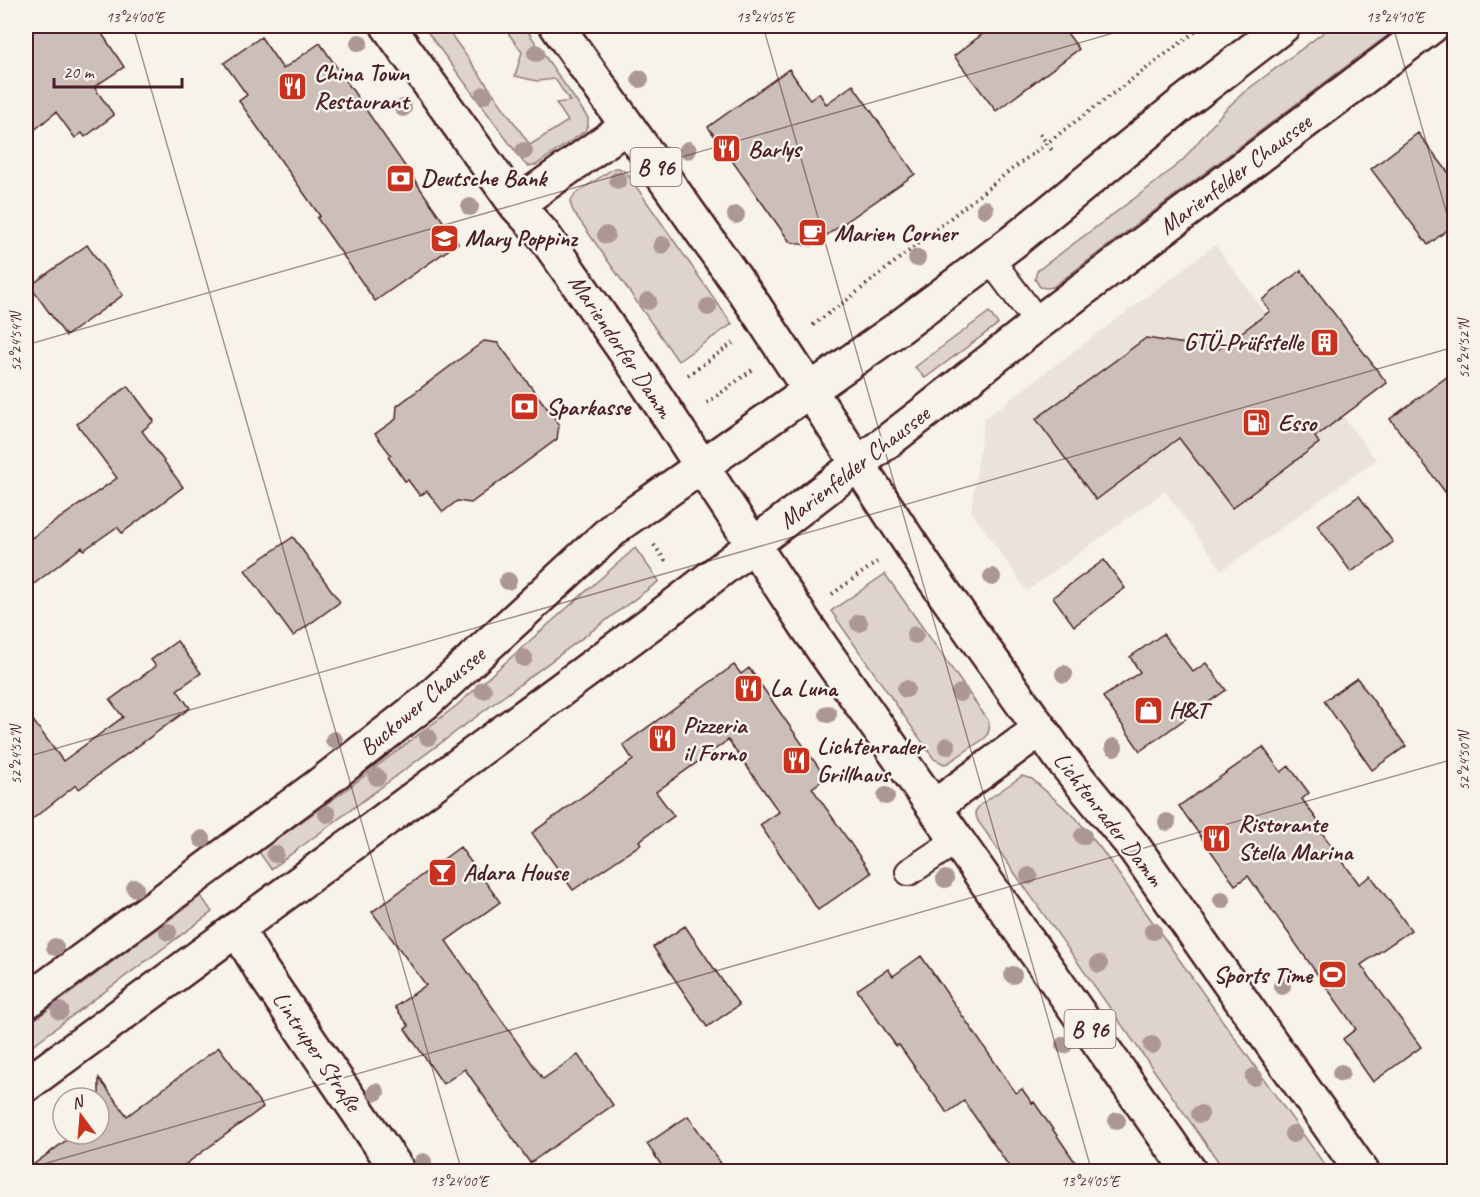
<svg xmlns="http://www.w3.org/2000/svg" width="1480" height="1197" viewBox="0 0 1480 1197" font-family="Caveat,sans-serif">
	<rect width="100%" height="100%" fill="#f7f3e8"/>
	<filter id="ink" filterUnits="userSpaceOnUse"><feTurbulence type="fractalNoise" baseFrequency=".0167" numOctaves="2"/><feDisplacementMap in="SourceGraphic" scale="12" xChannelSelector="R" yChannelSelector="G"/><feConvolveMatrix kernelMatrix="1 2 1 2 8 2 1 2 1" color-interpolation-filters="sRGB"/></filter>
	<g filter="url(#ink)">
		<!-- built -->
		<path fill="#eae3da" d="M1215,245L1376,460L1222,570L1165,491L1027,591L971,511L984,419Z"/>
		<!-- green -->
		<path fill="#ded4cc" stroke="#947a7c" stroke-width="1.5" d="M423,26H445L530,145L568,121L556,103L570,101L555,79L537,81L515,76L522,52L503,26H524L588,118V126L585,131L536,165L528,166L524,163Z
			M1332,26H1400L1053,287L1047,288L1040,287L1035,279L1037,271L1155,183L1183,160L1224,111L1243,93Z
			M614,168H619L626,172L732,324L678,361L573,211L570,202L575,194Z
			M989,312L998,324L925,378L915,367Z
			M635,548L659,581L271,869L259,852L339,795L456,706Z
			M885,574L988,720C990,727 990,732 985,738L948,763L944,764L934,759L831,611Z
			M1022,776L1032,779L1076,818L1101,849L1329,1171H1225L978,821L975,812L980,805Z
			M201,896L212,912L26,1050V1026Z"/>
		<!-- building -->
		<path fill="#ccbfb9" stroke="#4a1f2b" stroke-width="1.5" d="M26,26H97L124,67L94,87L114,115L85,137L82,133L75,138L56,112L26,137Z
			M993,26H1062L1079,49L996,111L954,56Z
			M261,37L283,69L320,43L458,243L375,301L317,218L320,216L239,101L247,95L224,63Z
			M789,69L810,100L819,93L826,104L853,85L915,174L811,246L790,242L708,127Z
			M1418,133L1455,181V224L1428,245L1371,169Z
			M87,245L123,295L66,336L30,286Z
			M1301,270L1387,383L1315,437L1319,443L1232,508L1179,438L1096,500L1036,419L1146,338L1219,349L1270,311L1262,300Z
			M484,341L498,343L559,424L557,439L471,503L457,501L443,512L427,491L420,496L408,480L405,481L388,457L391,455L375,434L396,419L397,406Z
			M1455,371V505L1390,419Z
			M128,386L154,421L142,431L183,487L122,533L117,527L84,550L82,547L26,590V542L117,478L77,424Z
			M1359,496L1393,542L1351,572L1317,525Z
			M293,537L340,602L293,636L245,570Z
			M1104,560L1125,588L1074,626L1053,597Z
			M1163,634L1193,672L1206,663L1226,690L1140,751L1103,697L1140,672L1130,657Z
			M177,641L201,673L177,690L190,708L79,789L76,785L26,824V711L63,761L123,717L110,700L156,666L151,660Z
			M734,665L741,674L749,668L826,778L812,788L871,873L818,910L760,825L779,812L728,740L656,792L674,816L639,841L641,844L573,890L532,833L633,760L623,745Z
			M1357,678L1406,746L1372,770L1324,701Z
			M1263,747L1281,772L1289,766L1309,793L1302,799L1320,824L1317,826L1359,884L1371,876L1411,930L1361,965L1421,1047L1373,1082L1343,1039L1356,1029L1248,876L1235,885L1179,806Z
			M460,847L500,902L446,941L543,1079L578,1055L613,1105L530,1163L465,1069L443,1084L405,1029L409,1026L395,1007L426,985L372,912Z
			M685,926L739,1005L707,1027L653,947Z
			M921,956L1016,1093L1022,1089L1032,1103L1034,1102L1082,1172H1013L964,1101L947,1113L899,1045L896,1046L857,990L888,969L893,976Z
			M219,1047L263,1107L175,1172H26V1170L75,1134H99V1078L127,1116Z
			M688,1116L727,1172H666L647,1144Z"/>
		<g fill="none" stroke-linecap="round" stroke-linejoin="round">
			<defs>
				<path id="service" d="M990,259L1038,323
					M909,872L957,840"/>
				<path id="minor" d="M237,929L262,971L399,1172"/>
				<path id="secondary" d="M26,1002L318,786L426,702L618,525L900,327L1014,241L1182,104L1283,26
					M26,1085L666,612L928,410L1038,323L1432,26"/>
				<path id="primary" d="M388,26L516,205L542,233L571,274L641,374L808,628L1190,1172
					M557,26L755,307L927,569L1061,758L1133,846L1362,1172
					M516,205L627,126
					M934,807L1040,729"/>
			</defs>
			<!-- service casing -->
			<use href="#service" stroke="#4a1f2b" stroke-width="30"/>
			<!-- minor casing -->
			<use href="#minor" stroke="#4a1f2b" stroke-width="38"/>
			<!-- secondary casing -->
			<use href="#secondary" stroke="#4a1f2b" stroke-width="38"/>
			<!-- primary casing -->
			<use href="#primary" stroke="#4a1f2b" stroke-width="38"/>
			<!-- path -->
			<path stroke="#4a1f2b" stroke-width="4" stroke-dasharray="1.5 4.5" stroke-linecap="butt" d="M1040,134L1054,153
				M813,325L847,300L1007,173L1203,26
				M688,375L733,343
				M707,403L752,370
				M654,545L667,563
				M832,594L877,562"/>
			<!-- service -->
			<use href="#service" stroke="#f7f3e8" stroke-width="26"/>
			<!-- minor -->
			<use href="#minor" stroke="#f7f3e8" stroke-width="33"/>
			<!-- secondary -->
			<use href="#secondary" stroke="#f7f3e8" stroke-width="33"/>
			<!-- primary -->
			<use href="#primary" stroke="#f7f3e8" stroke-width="33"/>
		</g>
		<!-- trees -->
		<g fill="#ac9796">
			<circle cx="359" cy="43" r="9"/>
			<circle cx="536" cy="53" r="9"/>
			<circle cx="640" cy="79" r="9"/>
			<circle cx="484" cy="95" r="9"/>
			<circle cx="403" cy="108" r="9"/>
			<circle cx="688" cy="150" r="9"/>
			<circle cx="524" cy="151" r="9"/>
			<circle cx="618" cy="180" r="9"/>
			<circle cx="470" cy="207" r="9"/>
			<circle cx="985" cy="209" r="9"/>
			<circle cx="736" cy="215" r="9"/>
			<circle cx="606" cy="235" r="9"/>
			<circle cx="662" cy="245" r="9"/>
			<circle cx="917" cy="258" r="9"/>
			<circle cx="648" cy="301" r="9"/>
			<circle cx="708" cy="307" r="9"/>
			<circle cx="992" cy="577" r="9"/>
			<circle cx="508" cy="581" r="9"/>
			<circle cx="859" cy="623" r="9"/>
			<circle cx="915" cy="635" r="9"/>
			<circle cx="524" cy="658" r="9"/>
			<circle cx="1064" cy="674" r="9"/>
			<circle cx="906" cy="689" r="9"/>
			<circle cx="483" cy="690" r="9"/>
			<circle cx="960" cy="693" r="9"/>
			<circle cx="828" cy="714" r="9"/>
			<circle cx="428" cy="737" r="9"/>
			<circle cx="334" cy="740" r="9"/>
			<circle cx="947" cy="746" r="9"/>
			<circle cx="1114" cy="747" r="9"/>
			<circle cx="377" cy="777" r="9"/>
			<circle cx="886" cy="796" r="9"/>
			<circle cx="327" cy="814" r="9"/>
			<circle cx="1167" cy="822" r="9"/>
			<circle cx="1083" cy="836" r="9"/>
			<circle cx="202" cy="839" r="9"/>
			<circle cx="275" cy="854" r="9"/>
			<circle cx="1029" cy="876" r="9"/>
			<circle cx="945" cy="879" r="9"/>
			<circle cx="135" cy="888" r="9"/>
			<circle cx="1222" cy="900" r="9"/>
			<circle cx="1153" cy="931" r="9"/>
			<circle cx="168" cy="932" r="9"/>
			<circle cx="55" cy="947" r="9"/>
			<circle cx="1099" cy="964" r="9"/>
			<circle cx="1013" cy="975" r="9"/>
			<circle cx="1282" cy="986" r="9"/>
			<circle cx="60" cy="1011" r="9"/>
			<circle cx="1064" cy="1045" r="9"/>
			<circle cx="1152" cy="1045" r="9"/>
			<circle cx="1341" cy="1073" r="9"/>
			<circle cx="1254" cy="1077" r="9"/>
			<circle cx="376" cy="1092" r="9"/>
			<circle cx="1200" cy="1114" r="9"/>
			<circle cx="1117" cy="1121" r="9"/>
			<circle cx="1293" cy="1134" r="9"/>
			<circle cx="423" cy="1162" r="9"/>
		</g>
	</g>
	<!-- ticks -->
	<path fill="none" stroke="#4a1f2b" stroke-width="1.5" stroke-opacity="0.45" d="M133,26L462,1172M763,26L1092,1172M1393,26L1454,239M26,345L1138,26M26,757L1454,347M26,1169L1454,759M1454,1172V1171"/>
	<!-- icons -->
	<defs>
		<symbol id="restaurant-square" viewBox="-11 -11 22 22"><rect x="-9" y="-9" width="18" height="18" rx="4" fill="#c8321e" stroke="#f7f3e8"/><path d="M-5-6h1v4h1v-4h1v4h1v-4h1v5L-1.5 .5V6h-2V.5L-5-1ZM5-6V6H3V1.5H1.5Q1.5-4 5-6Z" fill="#fff"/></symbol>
		<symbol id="bank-square" viewBox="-11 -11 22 22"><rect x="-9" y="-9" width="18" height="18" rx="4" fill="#c8321e" stroke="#f7f3e8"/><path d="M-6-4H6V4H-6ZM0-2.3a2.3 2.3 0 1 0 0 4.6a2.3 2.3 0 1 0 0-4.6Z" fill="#fff"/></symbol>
		<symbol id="cafe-square" viewBox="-11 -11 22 22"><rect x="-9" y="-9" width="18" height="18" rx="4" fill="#c8321e" stroke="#f7f3e8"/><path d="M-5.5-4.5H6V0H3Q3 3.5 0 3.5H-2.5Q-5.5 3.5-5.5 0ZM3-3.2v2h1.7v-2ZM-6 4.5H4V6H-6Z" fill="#fff"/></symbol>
		<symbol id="school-square" viewBox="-11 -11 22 22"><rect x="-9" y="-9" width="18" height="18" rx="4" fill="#c8321e" stroke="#f7f3e8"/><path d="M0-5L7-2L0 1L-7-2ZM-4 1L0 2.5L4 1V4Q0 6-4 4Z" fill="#fff"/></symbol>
		<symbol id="building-square" viewBox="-11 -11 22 22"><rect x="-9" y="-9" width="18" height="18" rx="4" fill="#c8321e" stroke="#f7f3e8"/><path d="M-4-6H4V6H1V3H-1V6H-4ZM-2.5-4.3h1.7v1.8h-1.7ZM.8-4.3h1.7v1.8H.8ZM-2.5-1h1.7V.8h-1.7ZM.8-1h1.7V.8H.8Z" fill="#fff"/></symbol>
		<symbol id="fuel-square" viewBox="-11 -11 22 22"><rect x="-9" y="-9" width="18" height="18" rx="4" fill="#c8321e" stroke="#f7f3e8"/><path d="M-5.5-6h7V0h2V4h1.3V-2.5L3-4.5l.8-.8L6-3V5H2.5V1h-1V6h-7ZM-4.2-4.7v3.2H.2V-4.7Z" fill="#fff"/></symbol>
		<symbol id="shop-square" viewBox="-11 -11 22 22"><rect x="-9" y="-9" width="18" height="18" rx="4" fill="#c8321e" stroke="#f7f3e8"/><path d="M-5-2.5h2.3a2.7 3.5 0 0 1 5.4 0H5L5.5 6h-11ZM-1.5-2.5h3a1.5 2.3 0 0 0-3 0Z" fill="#fff"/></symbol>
		<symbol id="bar-square" viewBox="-11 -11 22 22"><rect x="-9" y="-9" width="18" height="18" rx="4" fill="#c8321e" stroke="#f7f3e8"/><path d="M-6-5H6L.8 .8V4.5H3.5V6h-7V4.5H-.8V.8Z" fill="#fff"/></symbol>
		<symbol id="stadium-square" viewBox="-11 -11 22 22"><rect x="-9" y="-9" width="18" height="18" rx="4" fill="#c8321e" stroke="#f7f3e8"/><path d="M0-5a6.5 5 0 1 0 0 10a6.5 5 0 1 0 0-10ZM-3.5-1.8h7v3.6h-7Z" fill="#fff"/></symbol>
	</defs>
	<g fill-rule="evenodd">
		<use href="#restaurant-square" x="276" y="70" width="33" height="33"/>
		<use href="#restaurant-square" x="710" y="132" width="33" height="33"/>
		<use href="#bank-square" x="384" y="162" width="33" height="33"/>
		<use href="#cafe-square" x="796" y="216" width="33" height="33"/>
		<use href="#school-square" x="428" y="222" width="33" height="33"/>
		<use href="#building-square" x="1308" y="326" width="33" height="33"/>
		<use href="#bank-square" x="508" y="390" width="33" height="33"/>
		<use href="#fuel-square" x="1240" y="406" width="33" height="33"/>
		<use href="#restaurant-square" x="732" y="672" width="33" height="33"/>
		<use href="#shop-square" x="1132" y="694" width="33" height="33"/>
		<use href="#restaurant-square" x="646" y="722" width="33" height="33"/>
		<use href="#restaurant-square" x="780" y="744" width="33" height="33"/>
		<use href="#restaurant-square" x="1200" y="822" width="33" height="33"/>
		<use href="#bar-square" x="426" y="856" width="33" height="33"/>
		<use href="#stadium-square" x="1316" y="958" width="33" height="33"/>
	</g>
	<g text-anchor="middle" stroke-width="5" stroke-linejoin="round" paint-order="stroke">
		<!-- shield labels -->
		<g fill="#f7f3e8" stroke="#7e5f64" stroke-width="1.5">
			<rect x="630.5" y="148" width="51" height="38" rx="4.5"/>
			<rect x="1064.5" y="1010" width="51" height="38" rx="4.5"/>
		</g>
		<g font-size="22" font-weight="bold" fill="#4a1f2b">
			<text x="656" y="175">B 96</text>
			<text x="1090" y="1037">B 96</text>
		</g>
		<!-- poi labels -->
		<g font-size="24" font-weight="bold" fill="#4a1f2b" stroke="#f7f3e8" text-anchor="start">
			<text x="314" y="81">China Town<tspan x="314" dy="28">Restaurant</tspan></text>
			<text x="748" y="157">Barlys</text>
			<text x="421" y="186">Deutsche Bank</text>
			<text x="834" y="241">Marien Corner</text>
			<text x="465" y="246">Mary Poppinz</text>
			<text x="1303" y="350" text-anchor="end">GTÜ-Prüfstelle</text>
			<text x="546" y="415">Sparkasse</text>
			<text x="1278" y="431">Esso</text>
			<text x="770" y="696">La Luna</text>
			<text x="1169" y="718">H&amp;T</text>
			<text x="683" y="733">Pizzeria<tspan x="683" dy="28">il Forno</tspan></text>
			<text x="817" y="754">Lichtenrader<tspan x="817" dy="28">Grillhaus</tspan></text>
			<text x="1238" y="832">Ristorante<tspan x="1238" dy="28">Stella Marina</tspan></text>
			<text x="463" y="880">Adara House</text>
			<text x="1312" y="983" text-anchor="end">Sports Time</text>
		</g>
		<!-- street labels -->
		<g font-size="24" fill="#4a1f2b" stroke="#f7f3e8">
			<text transform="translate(1235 174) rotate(-37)" y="8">Marienfelder Chaussee</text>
			<text transform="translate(621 346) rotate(56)" y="8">Mariendorfer Damm</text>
			<text transform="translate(854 467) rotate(-38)" y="8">Marienfelder Chaussee</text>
			<text transform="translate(422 701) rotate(-40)" y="8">Buckower Chaussee</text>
			<text transform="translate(1109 819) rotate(52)" y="8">Lichtenrader Damm</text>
			<text transform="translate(317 1051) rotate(56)" y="8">Lintruper Straße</text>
		</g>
	</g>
	<!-- margin -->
	<rect width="1480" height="1197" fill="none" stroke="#f7f3e8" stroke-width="66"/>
	<!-- north arrow -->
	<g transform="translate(81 1116) rotate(344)"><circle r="28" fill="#f7f3e8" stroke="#b29e9c" stroke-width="1.5"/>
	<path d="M0-4.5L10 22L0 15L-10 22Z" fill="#c8321e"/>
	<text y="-9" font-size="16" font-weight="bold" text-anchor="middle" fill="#4a1f2b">N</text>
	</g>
	<!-- scale -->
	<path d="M54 78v9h128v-9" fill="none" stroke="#4a1f2b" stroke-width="3"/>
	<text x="63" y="78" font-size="18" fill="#4a1f2b" stroke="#f7f3e8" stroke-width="4.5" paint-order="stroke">20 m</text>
	<rect x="33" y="33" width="1414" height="1131" fill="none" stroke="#4a1f2b" stroke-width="2"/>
	<g font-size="15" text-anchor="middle" fill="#4a1f2b">
		<text x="135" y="22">13°24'00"E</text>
		<text x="765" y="22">13°24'05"E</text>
		<text x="1395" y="22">13°24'10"E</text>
		<text transform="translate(16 342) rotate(-90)" y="5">52°24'54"N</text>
		<text transform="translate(1464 349) rotate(-90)" y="5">52°24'52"N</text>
		<text transform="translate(16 755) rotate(-90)" y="5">52°24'52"N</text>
		<text transform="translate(1464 761) rotate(-90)" y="5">52°24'50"N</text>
		<text x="459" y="1186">13°24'00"E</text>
		<text x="1090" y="1186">13°24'05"E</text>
	</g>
</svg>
